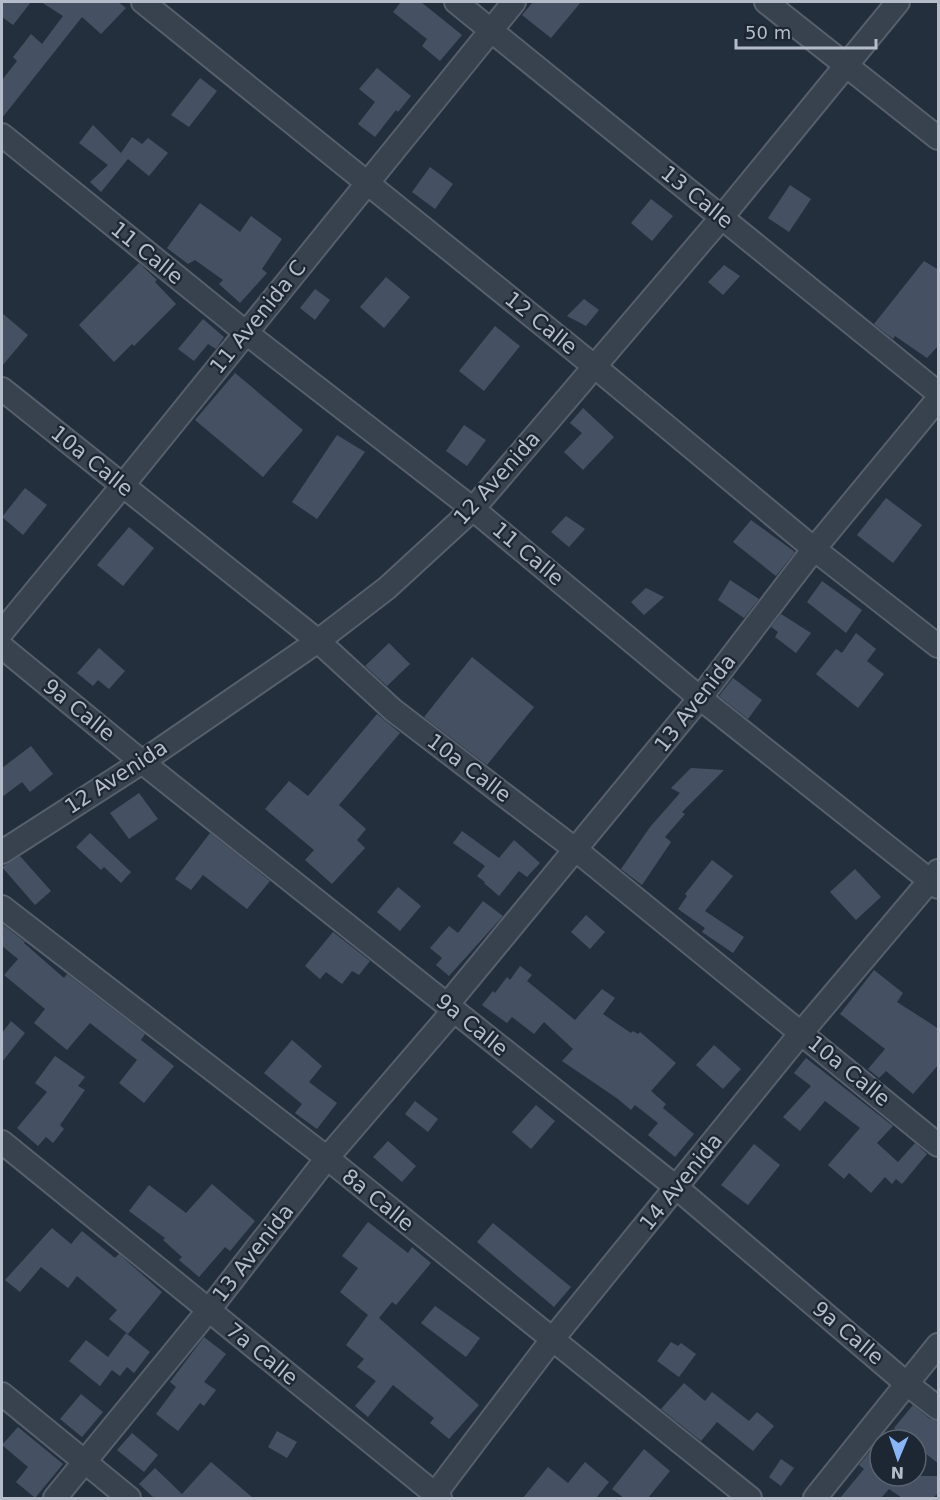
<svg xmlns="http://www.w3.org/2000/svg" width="940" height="1500" viewBox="0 0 940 1500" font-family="'DejaVu Sans',sans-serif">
	<rect width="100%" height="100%" fill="#242f3e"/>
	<!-- building -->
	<path fill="#455162" d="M2,2H31L13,25L2,17Z
		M41,2H118L126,8L101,34L82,17L2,118V80L17,61L13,57L31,34L42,44L63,16Z
		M401,2H421L462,35L440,61L422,46L427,39L393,12Z
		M533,2H581L551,38L522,15Z
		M377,68L411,96L398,112L396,110L375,137L358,124L375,102L359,89Z
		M200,78L217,91L189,127L171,115Z
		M93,125L121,153L132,137L142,144L148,138L168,153L149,176L128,159L101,192L90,182L108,165L79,143Z
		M430,167L453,184L435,209L412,192Z
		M790,185L811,199L789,232L768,218Z
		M651,199L673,216L652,241L631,223Z
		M200,203L240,232L251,216L282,239L262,269L267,273L240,303L219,284L223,280L195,260L188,264L167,248Z
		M924,261L939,270V345L927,358L895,336L893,339L874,324Z
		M139,263L157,280L155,282L176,304L134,346L132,344L114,362L79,325Z
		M724,265L740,276L723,295L708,282Z
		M386,277L410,297L384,328L360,307Z
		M315,289L330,300L315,320L300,308Z
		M584,299L599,310L586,326L567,316Z
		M2,313L28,335L2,366Z
		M203,319L224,337L216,349L208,344L194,361L178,349Z
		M495,326L520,346L484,391L459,371Z
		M235,373L303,430L263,477L195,420Z
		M583,408L614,437L583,470L564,452L582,433L570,423Z
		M464,425L486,440L467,466L446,451Z
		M337,435L365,452L317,519L292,502Z
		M25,488L47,505L23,535L2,517Z
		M886,498L922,525L893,563L857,535Z
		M566,516L585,529L569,547L551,532Z
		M751,520L795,552L776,576L733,542Z
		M129,527L154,548L123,586L97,565Z
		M730,580L759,599L744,618L718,600Z
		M822,581L862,610L846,633L807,602Z
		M646,588L664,597L644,615L631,602Z
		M781,614L811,633L796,653L775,637L778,632L771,627Z
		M856,633L876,649L867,661L884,674L858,708L816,674L836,649L842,653Z
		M389,643L410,664L387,686L365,666Z
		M99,648L125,671L109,689L98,680L93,686L77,673Z
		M472,657L534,707L487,765L424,717Z
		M733,678L762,700L748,719L719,696Z
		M377,714L400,733L339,805L366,829L357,840L365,848L332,884L305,860L314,850L265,809L289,781L308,796Z
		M31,746L53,774L30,792L22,782L2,797V768Z
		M691,768L724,770L682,812L685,814L665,837L671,842L642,885L621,869L650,827L680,793L671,788Z
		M139,793L158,819L129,839L110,813Z
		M462,831L499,858L514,840L540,863L527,877L519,871L499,896L484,883L485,882L477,876L485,866L453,843Z
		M90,833L131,872L121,883L104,867L101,870L76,847Z
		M210,833L270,881L247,909L203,875L191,890L175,879Z
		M20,856L51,891L35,905L2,867Z
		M712,860L733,876L705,911L744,937L733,953L702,932L705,928L678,909L687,896L685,894Z
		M855,869L881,897L856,920L830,892Z
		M398,887L421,906L400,931L377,912Z
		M483,901L503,916L449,976L436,965L442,958L430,948L449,926L458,933Z
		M586,915L605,932L590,949L571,932Z
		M2,924L25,942L24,943L64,978L67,974L145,1034L141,1040L174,1066L144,1103L119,1083L137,1060L90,1023L67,1050L34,1023L45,1009L4,975L18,959L2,946Z
		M333,932L370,961L359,975L352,971L342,984L326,972L320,979L305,966Z
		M520,966L532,975L527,981L575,1020L602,989L615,998L603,1014L631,1033L633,1031L638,1034L640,1032L676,1063L651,1091L666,1104L663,1108L694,1134L675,1157L648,1135L658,1123L635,1105L631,1110L618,1099L562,1061L573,1049L544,1022L534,1034L512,1017L507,1023L482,1005L493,991L495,993L507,977L510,980Z
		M874,970L903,993L897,1002L939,1029V1064L913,1094L886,1071L879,1078L868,1069L885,1049L840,1014Z
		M11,1021L25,1033L2,1062V1033Z
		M292,1040L322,1066L309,1082L337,1103L317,1129L295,1113L302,1104L264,1073Z
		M714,1045L741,1069L723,1089L696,1065Z
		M55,1056L85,1077L78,1086L85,1090L60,1125L64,1129L53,1143L46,1137L38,1146L17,1128L47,1092L35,1083Z
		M806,1058L893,1126L877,1143L898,1162L915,1143L927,1154L902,1184L896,1179L892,1184L885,1177L871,1193L849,1173L844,1179L828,1165L860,1128L825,1101L800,1131L783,1117L811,1086L794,1073Z
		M415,1101L438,1119L428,1132L405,1114Z
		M536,1105L555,1121L531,1149L512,1132Z
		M388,1141L416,1166L402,1182L373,1157Z
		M754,1144L780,1165L748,1205L721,1185Z
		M212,1184L255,1221L230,1251L225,1247L199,1277L179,1260L182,1257L163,1240L165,1238L129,1211L149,1185L186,1213Z
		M368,1222L408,1253L412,1247L431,1263L396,1305L392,1302L379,1318L479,1405L449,1439L430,1423L434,1418L393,1385L368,1417L355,1406L376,1381L357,1367L364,1359L346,1345L368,1315L340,1292L358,1268L342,1256Z
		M493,1223L571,1287L554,1307L477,1242Z
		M52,1228L71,1244L82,1231L115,1258L119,1254L162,1292L128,1334L109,1319L117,1310L77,1276L68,1288L41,1267L20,1292L5,1280Z
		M435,1306L480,1338L466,1357L421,1323Z
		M126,1333L150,1352L134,1373L127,1367L120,1376L112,1370L100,1386L69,1361L86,1340L108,1357Z
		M204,1337L226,1354L204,1382L216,1390L204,1406L200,1403L178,1431L156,1414L176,1387L170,1382Z
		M671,1342L678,1346L681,1343L696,1354L679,1377L657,1361Z
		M684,1383L705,1401L712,1392L749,1421L757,1412L774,1426L753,1451L717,1422L701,1441L661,1409Z
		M81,1394L103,1412L82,1437L60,1419Z
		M913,1405L930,1419L939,1421V1464L916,1446V1440H909L894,1428Z
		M18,1427L63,1464L35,1498L16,1482L28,1467L2,1445Z
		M277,1431L297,1442L287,1458L268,1447Z
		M132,1433L158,1455L144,1472L117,1450Z
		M874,1446L880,1449V1476H939V1492L933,1498H902L889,1489L881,1498H840L864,1469L859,1465Z
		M644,1449L670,1471L648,1498H624L612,1489Z
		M781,1459L794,1468L781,1486L769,1477Z
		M211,1462L253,1498H154L139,1484L155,1468L182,1494Z
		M585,1462L609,1482L596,1498H523L548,1467L568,1483Z"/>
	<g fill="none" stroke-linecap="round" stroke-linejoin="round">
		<defs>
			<path id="minor" d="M143,2L594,366L814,549L938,646
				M456,2L938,393
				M766,2L938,138
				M2,135L245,332L473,509L700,698L938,887
				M2,389L318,641L393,710L576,850L938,1145
				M2,632L123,485L514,2
				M2,647L142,762L677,1188L907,1384L938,1408
				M2,852L142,762L318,641L387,588L473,509L722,217L898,2
				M2,907L327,1158L750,1498
				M447,1005L700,698L814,549L938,399
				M2,1142L440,1498
				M2,1394L129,1498
				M55,1498L208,1311L327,1158L454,1010
				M432,1498L551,1341L801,1033L938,871
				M815,1498L938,1345"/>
		</defs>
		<!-- minor casing -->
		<use href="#minor" stroke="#565f6c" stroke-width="26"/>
		<!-- minor -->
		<use href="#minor" stroke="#38414e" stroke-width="22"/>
	</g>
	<g text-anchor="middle" stroke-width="4.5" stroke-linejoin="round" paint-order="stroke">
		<!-- street labels -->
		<g font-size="21" fill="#b4bcc9" stroke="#1d2633">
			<text transform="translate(697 197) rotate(39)" y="7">13 Calle</text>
			<text transform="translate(147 253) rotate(39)" y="7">11 Calle</text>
			<text transform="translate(258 317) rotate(-51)" y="7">11 Avenida C</text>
			<text transform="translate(541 323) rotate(39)" y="7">12 Calle</text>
			<text transform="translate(92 461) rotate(39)" y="7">10a Calle</text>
			<text transform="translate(497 478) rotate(-48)" y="7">12 Avenida</text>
			<text transform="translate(528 554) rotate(40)" y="7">11 Calle</text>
			<text transform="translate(695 703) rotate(-52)" y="7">13 Avenida</text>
			<text transform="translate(79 710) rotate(39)" y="7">9a Calle</text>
			<text transform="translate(469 768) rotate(37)" y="7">10a Calle</text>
			<text transform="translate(116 777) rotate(-33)" y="7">12 Avenida</text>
			<text transform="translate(472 1025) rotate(39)" y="7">9a Calle</text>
			<text transform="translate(849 1071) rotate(39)" y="7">10a Calle</text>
			<text transform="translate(681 1182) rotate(-51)" y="7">14 Avenida</text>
			<text transform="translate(378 1200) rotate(39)" y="7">8a Calle</text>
			<text transform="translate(253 1253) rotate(-52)" y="7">13 Avenida</text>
			<text transform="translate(848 1333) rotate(40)" y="7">9a Calle</text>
			<text transform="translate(262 1354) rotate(39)" y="7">7a Calle</text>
		</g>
	</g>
	<!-- border -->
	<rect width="940" height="1500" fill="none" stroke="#b4bcc9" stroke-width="6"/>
	<!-- north arrow -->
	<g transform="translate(898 1458) rotate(182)"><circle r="28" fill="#1d2633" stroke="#59626f" stroke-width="1.5"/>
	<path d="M0-4.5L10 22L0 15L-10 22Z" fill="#8ab4f8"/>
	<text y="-9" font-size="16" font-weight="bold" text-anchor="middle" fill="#b4bcc9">N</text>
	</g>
	<!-- scale -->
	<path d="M736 39v9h140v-9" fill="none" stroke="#b4bcc9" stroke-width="3"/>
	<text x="745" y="39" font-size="18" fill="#b4bcc9" stroke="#1d2633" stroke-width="4.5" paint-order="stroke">50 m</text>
</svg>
